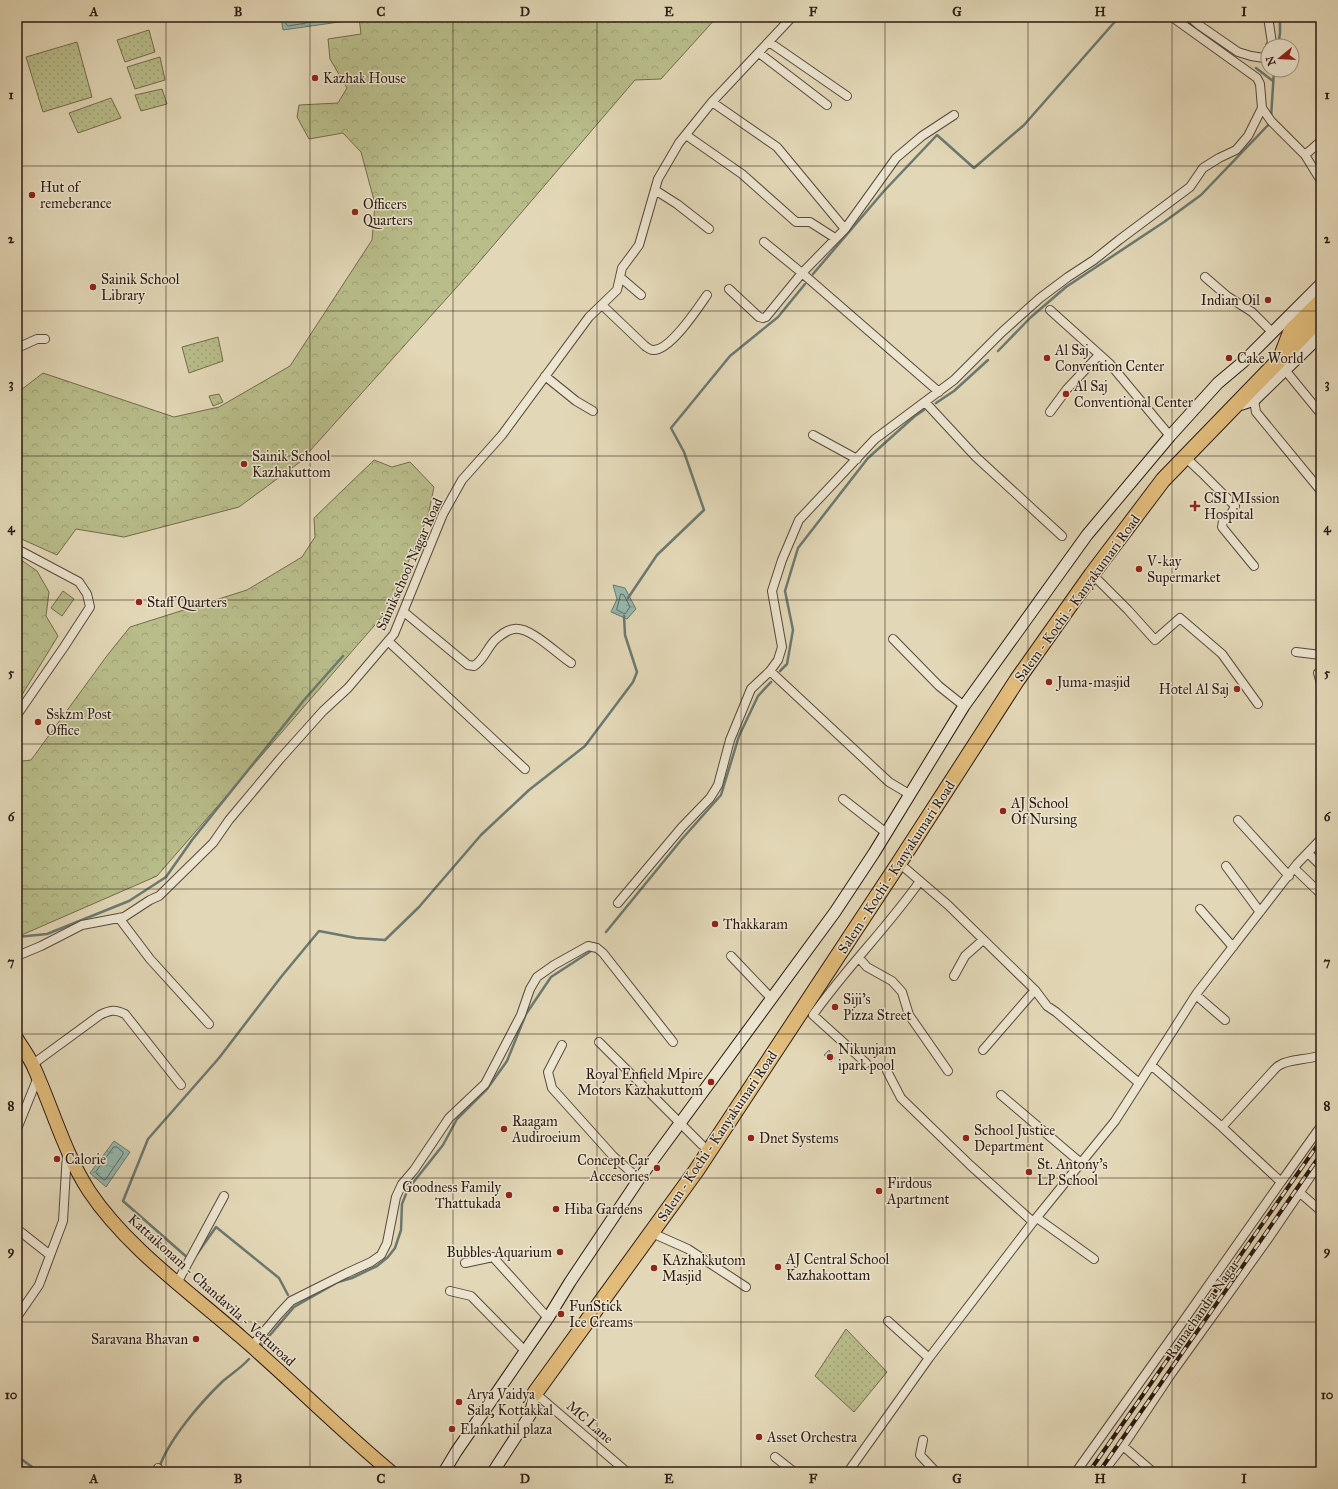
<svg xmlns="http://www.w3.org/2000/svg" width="1338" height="1489" viewBox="0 0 1338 1489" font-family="'IM FELL Great Primer',serif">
	<defs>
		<pattern id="forest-crowns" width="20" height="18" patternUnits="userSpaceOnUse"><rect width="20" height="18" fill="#b8bd8a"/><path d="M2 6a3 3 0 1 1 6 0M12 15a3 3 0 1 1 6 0" fill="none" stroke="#9ea276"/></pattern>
		<pattern id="park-dots" width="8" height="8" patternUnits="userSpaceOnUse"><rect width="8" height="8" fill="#b8bd8a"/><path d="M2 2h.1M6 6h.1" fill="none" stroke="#9ea276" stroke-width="1.8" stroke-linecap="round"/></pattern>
		<pattern id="water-ripples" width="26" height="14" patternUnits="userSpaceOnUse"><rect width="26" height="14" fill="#95b9af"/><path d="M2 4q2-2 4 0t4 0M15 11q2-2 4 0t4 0" fill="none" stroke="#819e96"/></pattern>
	</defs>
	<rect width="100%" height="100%" fill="#e2d7b6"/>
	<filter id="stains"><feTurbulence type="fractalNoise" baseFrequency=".005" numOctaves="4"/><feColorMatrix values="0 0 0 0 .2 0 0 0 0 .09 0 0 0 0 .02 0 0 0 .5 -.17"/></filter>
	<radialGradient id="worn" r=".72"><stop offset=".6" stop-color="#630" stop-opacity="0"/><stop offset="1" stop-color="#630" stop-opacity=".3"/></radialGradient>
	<!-- forest -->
	<path fill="url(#forest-crowns)" stroke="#726c4e" d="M359,17H717L661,79L635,80L473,269L300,462L239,507L124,537L76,529L57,555L17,537V512L19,508L17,506V393L43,373L174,417L219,407L290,366L372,240L375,204L361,152L343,133L309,139L297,117L299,105L338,103L347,88L330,59L328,39L361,34Z
		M374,460L392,467L410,462L434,487L428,516L387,611L157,876L17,937V759L23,761L31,760L106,657L130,627L247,590L302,557L315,537L314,518Z
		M17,557L37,571L49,592L46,616L58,636L17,703Z"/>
	<!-- park -->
	<path fill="url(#park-dots)" stroke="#726c4e" d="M149,30L155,52L125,62L117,40Z
		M77,42L92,97L43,112L26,57Z
		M160,57L165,80L135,89L127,67Z
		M162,89L167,104L141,111L135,95Z
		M111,98L121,118L78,133L69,113Z
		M218,337L223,361L189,373L182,347Z
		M219,394L223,402L213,406L209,396Z
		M846,1329L887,1372L854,1412L815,1376Z"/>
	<!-- garden -->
	<path fill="#b8bd8a" stroke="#726c4e" d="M63,591L74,599L62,616L51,608Z"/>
	<!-- water -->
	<path fill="url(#water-ripples)" stroke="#6b7971" d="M281,17H346V21L283,30Z
		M613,585L625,588L636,609L627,619L611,612L617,599Z
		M829,1050L835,1058L831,1062L824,1055Z
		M114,1141L130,1152L106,1187L90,1173Z"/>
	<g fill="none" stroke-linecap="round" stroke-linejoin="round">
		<!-- shore -->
		<path stroke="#606a61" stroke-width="1" d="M285,17L286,24L288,26L342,17
			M621,594L624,595L630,607L625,614L617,610Z
			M114,1147H117L123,1152V1154L106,1179L104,1180L97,1174L96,1172Z"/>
		<!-- stream -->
		<path stroke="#6b7971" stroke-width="2.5" d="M1182,17L1193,25
			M1278,46L1280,33V17
			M1256,68L1273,81
			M1271,118L1274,70
			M813,274L884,191L937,135L974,168L1024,125L1119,17
			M998,351L1031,317L1066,287L1164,222L1201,195L1271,122
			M936,403L954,391L988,360
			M628,598L657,555L704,510L684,452L671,428L730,356L778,317L805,284
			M780,671L787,664L793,630L785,591L798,548L868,458L915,416L924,410
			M606,932L682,839L721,795L739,736L758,696L771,682
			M17,937L47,934L129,901L166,877L192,840L269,744L304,700L343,656
			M197,1254L216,1227L279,1278L288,1295
			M189,1259L123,1201L148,1139L219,1058L281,977L319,931L356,938L385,940L419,907L481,835L529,790L585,746L633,682L637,672L625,635L624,616
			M259,1348L294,1307L338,1282L352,1278L377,1266L388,1257L395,1248L401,1230L402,1204L408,1189L443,1145L457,1119L487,1089L507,1061L526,1014L551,977L591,951
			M17,1456L39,1472
			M159,1468C169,1439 201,1402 223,1381C231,1374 241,1368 249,1359"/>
		<defs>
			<path id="street" d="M1190,17L1199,25L1238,52L1251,56L1264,58L1268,50
				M1268,17L1272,43L1270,46
				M769,42L847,96
				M759,53L827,105
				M712,102L777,147L845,229
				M1262,108L1271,121L1305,155L1321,181
				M686,135L742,174L796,222H810L835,238
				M1305,155L1321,141
				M655,190L677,204L709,229
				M764,242L802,273L939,392
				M620,277L641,295
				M1205,277L1227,296L1252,312L1272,332
				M729,289L759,317L763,318L766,317L802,273L845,229L896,158L922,136L954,115
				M602,305L645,346C648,348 650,350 653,350C670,351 698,308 707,295
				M1050,310L1110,364L1170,436
				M17,348L37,339H45
				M1285,370L1321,414
				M545,376L576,401L593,411
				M1254,400L1256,412L1321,491
				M925,402L976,457L1062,536
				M1050,412L1067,389L1099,355
				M813,435L857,459
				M1185,457L1201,472L1235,506C1233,513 1228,517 1223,521L1222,527L1254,566
				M17,549L79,582L87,594L90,607L64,647L17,715
				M1092,574L1128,610L1155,640L1180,618L1222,654L1258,704
				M404,612L468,665L474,666C484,660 487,648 495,640C501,635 506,630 514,629C530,626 557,654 571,663
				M893,639L939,686L964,706
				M388,641L525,769
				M1296,652L1321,655
				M770,671L889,782L909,794
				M1321,671L1318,673L1321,683
				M843,799L885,832
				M1238,820L1289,876
				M1308,853L1321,866
				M899,863L948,905L1035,990L1047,1006L1056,1012L1139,1083
				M1226,866L1260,912
				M1294,868L1321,894
				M618,903L682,827L710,798L718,785L730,740L751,689L770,671L778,660L782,647L772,591L782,560L799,520L875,439L954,380L1002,332L1040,298L1068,277L1094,260L1119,240L1190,187L1203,168L1219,158L1236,150L1248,136L1262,108L1260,84L1257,78L1172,17
				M1200,909L1233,947
				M119,918L150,959L209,1024
				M17,956L41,946L82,925L124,917L150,900L159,896L213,843L229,820L280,759L323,711L348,688L394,634L443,514L462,480L502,435L589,317L617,290L622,268L639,245L658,179L679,143L712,102L792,17
				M731,956L771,998
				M859,958L867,967L892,981L902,992L909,1015L948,1071
				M954,976L965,956L983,940
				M1196,995L1225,1020
				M599,1042L702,1145
				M562,1045L548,1072L552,1088L613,1156L639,1179
				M983,1050L1035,990
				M866,1063L813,1015C846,968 887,928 920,881
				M33,1064L100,1015C110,1010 115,1009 125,1014L181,1085
				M887,1071L901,1098L970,1165L1033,1222
				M1001,1095L1081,1163
				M1222,1127L1273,1071C1275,1069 1277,1066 1280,1065C1289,1059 1309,1060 1321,1055
				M17,1129L38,1077
				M1281,1182L1321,1126
				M1299,1192L1321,1211
				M1037,1218L1094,1259
				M17,1229L50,1255
				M652,1233L688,1249L746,1287
				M465,1263L493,1257L548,1318
				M177,1283L224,1196
				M450,1291L471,1296L525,1351
				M17,1317L39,1285L63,1221L67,1153
				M888,1321L929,1358
				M252,1346L278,1315L291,1301L347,1273L371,1262L381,1255L387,1243L396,1197L402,1184L414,1170L449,1118L485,1084L521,1015L530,989L537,977L554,965L588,946L597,948L603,953L673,1042
				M535,1393L627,1472
				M923,1440L920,1455L936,1472
				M1123,1446L1153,1472
				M775,1457L794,1472
				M17,1468L22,1472
				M156,1472L158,1468
				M848,1472L929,1358L1033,1222L1115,1121L1197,993L1297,864L1321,839
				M1076,1472L1177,1330L1281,1182L1222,1127L1151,1065
				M1103,1472L1123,1446L1171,1374L1268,1239L1321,1161"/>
			<path id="secondary" d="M1237,404H1242L1254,400L1321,335
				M444,1472L456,1452L548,1318L570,1282L639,1179L835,912L874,853L964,706L1087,535L1170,436L1218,383L1243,362L1321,284
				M493,1472L530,1415L535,1393"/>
			<path id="primary" d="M17,1039C23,1049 31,1059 35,1070C53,1110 65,1154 89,1191C127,1248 190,1292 241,1337C292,1381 339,1429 391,1472"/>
			<path id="highway" d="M1283,352L1291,331L1321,301
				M535,1393L696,1171L899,863L1017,680L1092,574L1163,480L1321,317"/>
		</defs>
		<!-- street casing -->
		<use href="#street" stroke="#59493c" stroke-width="10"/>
		<!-- secondary casing -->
		<use href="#secondary" stroke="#2b1a13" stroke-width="13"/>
		<!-- primary casing -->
		<use href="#primary" stroke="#2b1a13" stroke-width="15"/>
		<!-- highway casing -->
		<use href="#highway" stroke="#2b1a13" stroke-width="17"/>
		<!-- street -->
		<use href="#street" stroke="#ece5d0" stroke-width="8"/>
		<!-- secondary -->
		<use href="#secondary" stroke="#ece5d0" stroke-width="11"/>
		<!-- primary -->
		<use href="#primary" stroke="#e1bc7b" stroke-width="13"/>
		<!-- highway -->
		<use href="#highway" stroke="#e1bc7b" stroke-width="15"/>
		<defs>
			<path id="rail" d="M1089,1472L1321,1140
				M1099,1472L1321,1154"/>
		</defs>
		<!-- rail casing -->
		<use href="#rail" stroke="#2b1a13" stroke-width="4"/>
		<!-- rail -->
		<use href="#rail" stroke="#ece5d0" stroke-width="2.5" stroke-dasharray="8" stroke-linecap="butt"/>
	</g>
	<!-- grid -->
	<path fill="none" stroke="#2b1a13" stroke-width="1" stroke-opacity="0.55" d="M166,17V1472M310,17V1472M453,17V1472M597,17V1472M741,17V1472M885,17V1472M1028,17V1472M1172,17V1472M17,166H1321M17,311H1321M17,456H1321M17,600H1321M17,744H1321M17,889H1321M17,1034H1321M17,1178H1321M17,1322H1321"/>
	<!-- markers -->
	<g fill="#8f2418" stroke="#ece5d0" stroke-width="1.5">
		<circle cx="315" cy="78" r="4"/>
		<circle cx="32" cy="195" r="4"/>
		<circle cx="355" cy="212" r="4"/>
		<circle cx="93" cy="287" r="4"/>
		<circle cx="1268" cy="300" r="4"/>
		<circle cx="1047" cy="358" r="4"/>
		<circle cx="1229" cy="358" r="4"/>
		<circle cx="1066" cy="394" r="4"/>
		<circle cx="244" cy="464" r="4"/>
		<path d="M1193 500h4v4h4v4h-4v4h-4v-4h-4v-4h4z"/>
		<circle cx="1139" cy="569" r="4"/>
		<circle cx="139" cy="602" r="4"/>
		<circle cx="1049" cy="682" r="4"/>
		<circle cx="1237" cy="689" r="4"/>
		<circle cx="38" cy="722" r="4"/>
		<circle cx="1003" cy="811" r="4"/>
		<circle cx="715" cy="924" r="4"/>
		<circle cx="835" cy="1007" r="4"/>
		<circle cx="830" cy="1057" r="4"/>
		<circle cx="711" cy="1082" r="4"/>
		<circle cx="504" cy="1129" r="4"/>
		<circle cx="751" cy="1138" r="4"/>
		<circle cx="966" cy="1138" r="4"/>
		<circle cx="57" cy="1159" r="4"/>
		<circle cx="657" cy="1168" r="4"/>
		<circle cx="1029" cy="1172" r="4"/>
		<circle cx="879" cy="1191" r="4"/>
		<circle cx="509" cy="1195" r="4"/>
		<circle cx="556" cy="1209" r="4"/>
		<circle cx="560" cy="1252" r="4"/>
		<circle cx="778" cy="1267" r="4"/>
		<circle cx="654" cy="1268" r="4"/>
		<circle cx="561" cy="1314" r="4"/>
		<circle cx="196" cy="1339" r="4"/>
		<circle cx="459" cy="1402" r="4"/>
		<circle cx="452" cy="1429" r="4"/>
		<circle cx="759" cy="1437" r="4"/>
	</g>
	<g text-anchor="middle" stroke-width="3" stroke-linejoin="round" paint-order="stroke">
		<!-- poi labels -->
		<g font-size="14" fill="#2b1a13" stroke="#ece5d0" text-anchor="start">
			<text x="323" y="83">Kazhak House</text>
			<text x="40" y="192">Hut of<tspan x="40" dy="16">remeberance</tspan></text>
			<text x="363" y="209">Officers<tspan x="363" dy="16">Quarters</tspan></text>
			<text x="101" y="284">Sainik School<tspan x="101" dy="16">Library</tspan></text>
			<text x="1260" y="305" text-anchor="end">Indian Oil</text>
			<text x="1055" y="355">Al Saj<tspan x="1055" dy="16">Convention Center</tspan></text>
			<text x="1237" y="363">Cake World</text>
			<text x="1074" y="391">Al Saj<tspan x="1074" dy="16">Conventional Center</tspan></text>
			<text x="252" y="461">Sainik School<tspan x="252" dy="16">Kazhakuttom</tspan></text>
			<text x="1204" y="503">CSI MIssion<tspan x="1204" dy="16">Hospital</tspan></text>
			<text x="1147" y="566">V-kay<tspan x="1147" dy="16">Supermarket</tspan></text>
			<text x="147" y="607">Staff Quarters</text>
			<text x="1057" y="687">Juma-masjid</text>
			<text x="1229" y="694" text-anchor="end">Hotel Al Saj</text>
			<text x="46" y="719">Sskzm Post<tspan x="46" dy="16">Office</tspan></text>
			<text x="1011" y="808">AJ School<tspan x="1011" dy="16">Of Nursing</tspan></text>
			<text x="723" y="929">Thakkaram</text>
			<text x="843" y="1004">Siji's<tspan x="843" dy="16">Pizza Street</tspan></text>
			<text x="838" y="1054">Nikunjam<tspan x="838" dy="16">ipark pool</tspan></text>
			<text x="703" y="1079" text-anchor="end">Royal Enfield Mpire<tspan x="703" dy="16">Motors Kazhakuttom</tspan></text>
			<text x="512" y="1126">Raagam<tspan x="512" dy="16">Audiroeium</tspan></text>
			<text x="974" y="1135">School Justice<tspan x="974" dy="16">Department</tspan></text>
			<text x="759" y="1143">Dnet Systems</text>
			<text x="65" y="1164">Calorie</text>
			<text x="649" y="1165" text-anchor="end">Concept Car<tspan x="649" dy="16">Accesories</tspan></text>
			<text x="1037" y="1169">St. Antony's<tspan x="1037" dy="16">LP School</tspan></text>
			<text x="887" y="1188">Firdous<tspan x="887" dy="16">Apartment</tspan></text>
			<text x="501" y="1192" text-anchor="end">Goodness Family<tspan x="501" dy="16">Thattukada</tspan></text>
			<text x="564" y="1214">Hiba Gardens</text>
			<text x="552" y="1257" text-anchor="end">Bubbles Aquarium</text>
			<text x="786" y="1264">AJ Central School<tspan x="786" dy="16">Kazhakoottam</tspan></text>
			<text x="662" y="1265">KAzhakkutom<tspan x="662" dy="16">Masjid</tspan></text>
			<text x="569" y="1311">FunStick<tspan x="569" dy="16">Ice Creams</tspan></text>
			<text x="188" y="1344" text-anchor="end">Saravana Bhavan</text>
			<text x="467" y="1399">Arya Vaidya<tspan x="467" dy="16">Sala, Kottakkal</tspan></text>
			<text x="460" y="1434">Elankathil plaza</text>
			<text x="767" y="1442">Asset Orchestra</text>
		</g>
		<!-- street labels -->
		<g font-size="14" fill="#2b1a13" stroke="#ece5d0">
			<text transform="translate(409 564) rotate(-66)" y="5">Sainikschool Nagar Road</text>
			<text transform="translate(1077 598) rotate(-54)" y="5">Salem - Kochi - Kanyakumari Road</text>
			<text transform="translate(896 867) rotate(-57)" y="5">Salem - Kochi - Kanyakumari Road</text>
			<text transform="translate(717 1136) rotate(-56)" y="5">Salem - Kochi - Kanyakumari Road</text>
			<text transform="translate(212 1290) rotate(42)" y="5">Kattaikonam - Chandavila - Vetturoad</text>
			<text transform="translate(1202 1309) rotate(-55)" y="5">Ramachandra Nagar</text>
			<text transform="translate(590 1422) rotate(41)" y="5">MC Lane</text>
		</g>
	</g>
	<!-- margin -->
	<rect width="1338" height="1489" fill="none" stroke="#e2d7b6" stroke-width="44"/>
	<!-- north arrow -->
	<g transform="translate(1280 58) rotate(252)"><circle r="19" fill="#ece5d0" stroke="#9f9484"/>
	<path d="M0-3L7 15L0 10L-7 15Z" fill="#8f2418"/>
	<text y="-6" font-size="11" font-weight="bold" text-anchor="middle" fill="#2b1a13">N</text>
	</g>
	<rect x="22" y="22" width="1294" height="1445" fill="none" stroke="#2b1a13" stroke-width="1.5"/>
	<g font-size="13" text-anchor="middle" font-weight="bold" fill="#2b1a13">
		<text x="94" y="16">A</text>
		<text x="238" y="16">B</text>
		<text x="381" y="16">C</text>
		<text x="525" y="16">D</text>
		<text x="669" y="16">E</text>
		<text x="813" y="16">F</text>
		<text x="957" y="16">G</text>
		<text x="1100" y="16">H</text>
		<text x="1244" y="16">I</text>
		<text x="11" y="99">1</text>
		<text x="1327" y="99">1</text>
		<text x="11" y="243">2</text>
		<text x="1327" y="243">2</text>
		<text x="11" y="388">3</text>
		<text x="1327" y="388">3</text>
		<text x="11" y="532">4</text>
		<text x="1327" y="532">4</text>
		<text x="11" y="677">5</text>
		<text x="1327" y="677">5</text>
		<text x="11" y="821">6</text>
		<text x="1327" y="821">6</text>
		<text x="11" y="966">7</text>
		<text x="1327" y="966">7</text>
		<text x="11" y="1110">8</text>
		<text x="1327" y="1110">8</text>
		<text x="11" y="1255">9</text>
		<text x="1327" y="1255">9</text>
		<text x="11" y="1399">10</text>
		<text x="1327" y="1399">10</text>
		<text x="94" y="1483">A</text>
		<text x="238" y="1483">B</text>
		<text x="381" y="1483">C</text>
		<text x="525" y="1483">D</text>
		<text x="669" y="1483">E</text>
		<text x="813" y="1483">F</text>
		<text x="957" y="1483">G</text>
		<text x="1100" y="1483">H</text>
		<text x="1244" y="1483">I</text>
	</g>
	<rect width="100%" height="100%" filter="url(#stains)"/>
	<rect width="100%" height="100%" fill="url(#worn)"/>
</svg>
